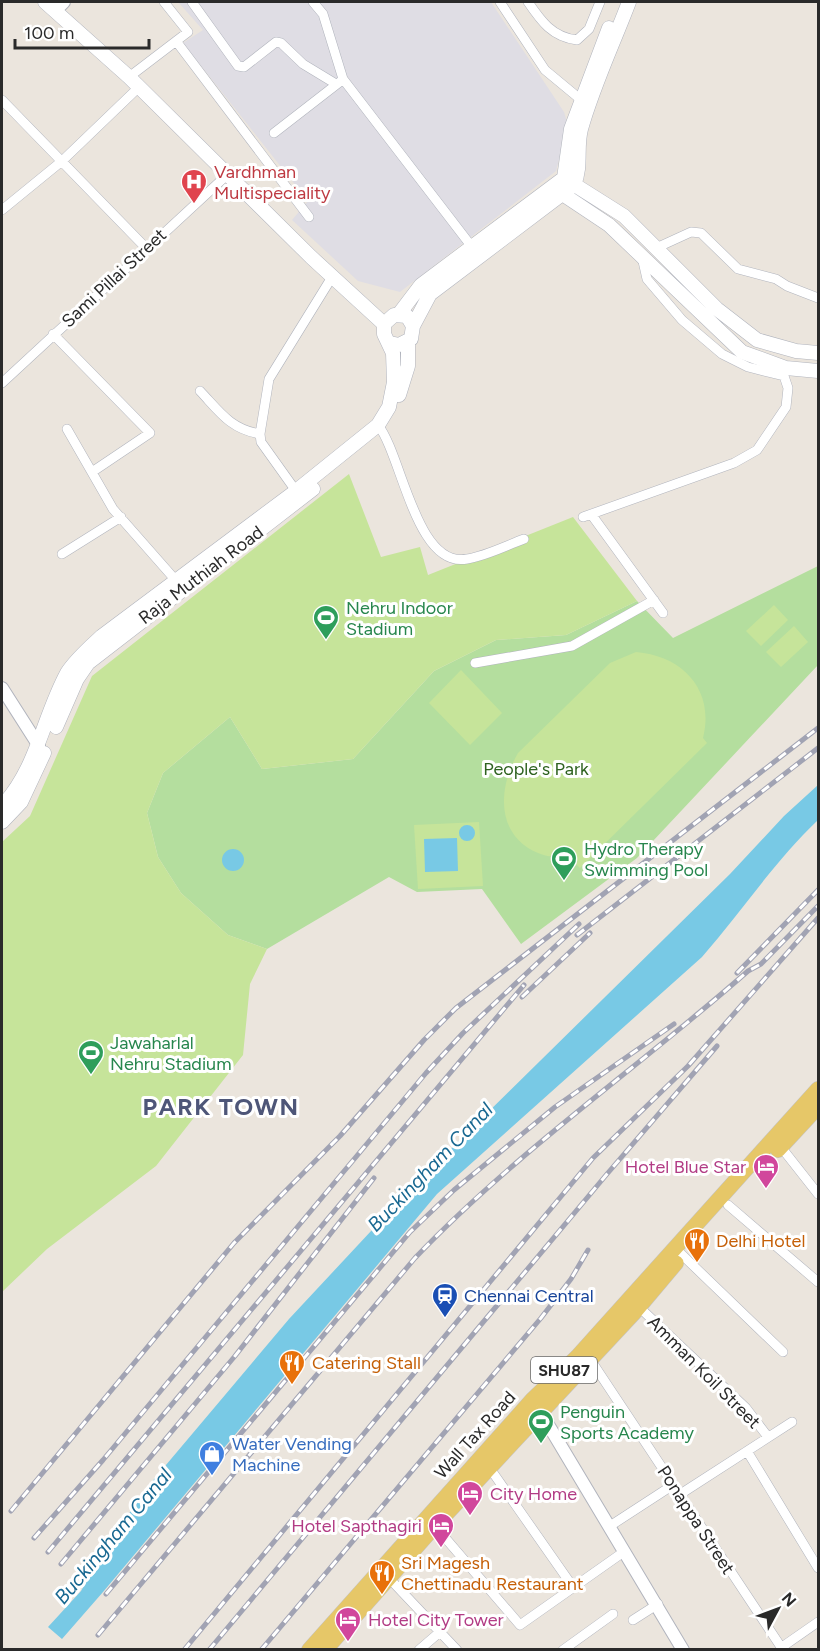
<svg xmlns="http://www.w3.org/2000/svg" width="820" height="1651" viewBox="0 0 820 1651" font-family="Figtree,sans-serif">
	<rect width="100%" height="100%" fill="#ebe5dd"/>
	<!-- industrial -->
	<path fill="#dfdde4" d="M178,2H491L564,112L568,126L556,171L400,292L358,281L292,220L308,201L183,43L203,30Z"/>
	<!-- green -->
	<path fill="#b4de9e" d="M818,566V665L637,858L521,944L482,889L417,892L389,877L267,949L228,935L181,893L158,857L147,813L163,773L230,717L262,769L353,759L434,671L496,640L566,635L637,601L673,638Z"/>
	<!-- pitch -->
	<path fill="#c6e49a" d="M349,474L381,557L420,547L428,575L573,517L637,601L566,635L496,640L434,671L353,759L262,769L230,717L163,773L147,813L158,857L181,893L228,935L267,949L250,984L243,1055L156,1166L47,1249L2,1292V842L30,816L92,676Z
		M774,605L788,620L761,646L746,631Z
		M794,626L808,642L781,667L766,652Z
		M636,652C683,656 715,690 703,738L707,743L580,868C563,851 557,861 538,853C495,835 498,787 518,753L610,663Z
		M461,670L502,713L470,745L429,703Z
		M479,822L483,886L418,889L414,825Z"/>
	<!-- water -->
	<path fill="#78c9e5" d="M818,785V820C774,862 742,911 702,957L437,1194L103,1592L62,1639L48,1627L81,1591L109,1541L155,1478L289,1319L413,1186L730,874L784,816Z
		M459 833a8 8 0 1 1 16 0a8 8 0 1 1-16 0Z
		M457,838L458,871L425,872L424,839Z
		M222 860a11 11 0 1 1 22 0a11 11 0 1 1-22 0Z"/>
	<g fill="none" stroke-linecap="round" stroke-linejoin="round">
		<defs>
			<path id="minor" d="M192,2L238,66L244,67L276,42L281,43L303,64L336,84
				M313,2L323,14L343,79L472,247
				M500,2L545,70L580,99
				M528,2C541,21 552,37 577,40L589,29L600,2
				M176,41L309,217
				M129,77L188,32L164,2
				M2,100L146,248
				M274,133L341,81
				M2,210L62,161L138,88
				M656,248L691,232L701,233L738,269L776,279L787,286L818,298
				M53,334L150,433L92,472
				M2,383L227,175
				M200,391C219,411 230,429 260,434
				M378,425C402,455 416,569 467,559C486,556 505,546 524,539
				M67,429L113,509L179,584
				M296,491L261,442L260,434L269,379L332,277
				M591,514L663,613
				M583,517L734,463L757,450L786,407L788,388L784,376L748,367L722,354L682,320L647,279L642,257
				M62,554L121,517
				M475,663L572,646L654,600
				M781,1147L818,1194
				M728,1205L818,1282
				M676,1249L783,1352
				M639,1307L746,1408L768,1437
				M590,1359L783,1650
				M747,1451L818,1568
				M489,1467L573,1587
				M679,1495L792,1422
				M435,1526L520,1625L625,1551
				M610,1526L673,1485
				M389,1578L457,1650
				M633,1620L658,1604
				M782,1647L818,1622
				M419,1650L441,1631
				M563,1650L613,1614"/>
			<path id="tertiary" d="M56,10L64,2
				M2,688L39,746
				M537,1406L683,1650"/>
			<path id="secondary" d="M45,2L129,77L311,257L384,324
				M567,180L624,216L717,309L757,340L796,351L818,353
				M558,191L609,225L742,352L786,368L818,371
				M399,314L421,285L564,178L571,129L609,28
				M413,326L430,294L574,185C582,166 576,148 581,129C593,86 613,44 629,2
				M399,395L408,366V342
				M56,727L77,679L88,663L313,489
				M2,806C37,769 43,717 67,673C76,659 90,647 102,636L296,491L378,425L389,407L394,382L393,353L384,334V324L394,315L407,316L413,326L411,339L399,345L390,343
				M2,822L21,802L44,753"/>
			<path id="primary" d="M778,1150L818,1107
				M309,1650L532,1400L577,1357L818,1089
				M325,1650L435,1526L633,1314L676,1263"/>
		</defs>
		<!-- minor casing -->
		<use href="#minor" stroke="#b1b4bd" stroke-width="10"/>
		<!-- tertiary casing -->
		<use href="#tertiary" stroke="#b1b4bd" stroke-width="14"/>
		<!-- secondary casing -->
		<use href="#secondary" stroke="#b1b4bd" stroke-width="15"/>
		<!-- primary casing -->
		<use href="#primary" stroke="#c3c3c3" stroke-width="16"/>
		<!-- minor -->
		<use href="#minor" stroke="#fff" stroke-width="9"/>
		<!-- tertiary -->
		<use href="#tertiary" stroke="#fff" stroke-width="12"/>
		<!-- secondary -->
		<use href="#secondary" stroke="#fff" stroke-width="14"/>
		<!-- primary -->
		<use href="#primary" stroke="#e6c768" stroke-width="15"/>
		<defs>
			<path id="rail" d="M577,935L818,748
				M737,973L818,890
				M522,997L590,933
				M11,1511L234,1243L340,1136L424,1040L456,1008L818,728
				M34,1538L103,1460L426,1073L463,1033L579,924
				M48,1552L524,985
				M61,1564L235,1356L374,1178
				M106,1594L410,1232L454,1190L555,1107L674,1024
				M98,1635L415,1258C516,1152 638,1068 748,971L761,964L818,906
				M184,1650L593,1158L688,1066L818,918
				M209,1650L607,1174L717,1046
				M261,1650L541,1318L571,1279L588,1250"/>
		</defs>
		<!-- rail casing -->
		<use href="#rail" stroke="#a1a3b3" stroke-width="5"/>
		<!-- rail -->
		<use href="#rail" stroke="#fff" stroke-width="3" stroke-dasharray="9" stroke-linecap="butt"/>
	</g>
	<!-- icons -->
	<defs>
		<symbol id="hospital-pin" viewBox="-11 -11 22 30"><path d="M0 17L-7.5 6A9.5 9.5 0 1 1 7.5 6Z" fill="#e0444e" stroke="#fff"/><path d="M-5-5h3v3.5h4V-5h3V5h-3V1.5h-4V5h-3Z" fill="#fff"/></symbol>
		<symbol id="stadium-pin" viewBox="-11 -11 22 30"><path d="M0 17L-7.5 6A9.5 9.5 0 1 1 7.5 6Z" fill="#2e9e5b" stroke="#fff"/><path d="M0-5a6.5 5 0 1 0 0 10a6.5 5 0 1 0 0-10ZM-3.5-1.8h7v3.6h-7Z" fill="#fff"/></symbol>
		<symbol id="hotel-pin" viewBox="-11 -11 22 30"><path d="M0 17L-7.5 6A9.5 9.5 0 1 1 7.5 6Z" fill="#d1479c" stroke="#fff"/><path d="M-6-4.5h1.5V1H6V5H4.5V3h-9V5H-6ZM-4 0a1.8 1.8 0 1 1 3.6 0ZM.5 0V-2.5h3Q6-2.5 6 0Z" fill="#fff"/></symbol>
		<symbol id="restaurant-pin" viewBox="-11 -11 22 30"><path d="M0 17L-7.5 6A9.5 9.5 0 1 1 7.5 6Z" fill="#e8710a" stroke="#fff"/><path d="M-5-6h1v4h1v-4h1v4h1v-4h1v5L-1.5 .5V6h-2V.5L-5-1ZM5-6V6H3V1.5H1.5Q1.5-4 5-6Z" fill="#fff"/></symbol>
		<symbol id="station-pin" viewBox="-11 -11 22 30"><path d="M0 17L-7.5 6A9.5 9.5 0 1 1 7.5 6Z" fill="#1a4fb4" stroke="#fff"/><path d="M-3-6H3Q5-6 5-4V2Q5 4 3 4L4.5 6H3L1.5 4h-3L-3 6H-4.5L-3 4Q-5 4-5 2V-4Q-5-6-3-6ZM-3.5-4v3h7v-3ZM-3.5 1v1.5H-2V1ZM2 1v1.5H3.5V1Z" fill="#fff"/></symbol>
		<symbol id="shop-pin" viewBox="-11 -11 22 30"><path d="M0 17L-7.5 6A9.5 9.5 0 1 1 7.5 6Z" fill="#3f7fe0" stroke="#fff"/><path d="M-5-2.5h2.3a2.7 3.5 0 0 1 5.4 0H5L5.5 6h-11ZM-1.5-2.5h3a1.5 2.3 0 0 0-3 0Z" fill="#fff"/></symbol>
	</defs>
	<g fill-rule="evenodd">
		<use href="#hospital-pin" x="179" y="167" width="30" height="40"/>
		<use href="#stadium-pin" x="311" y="603" width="30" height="40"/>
		<use href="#stadium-pin" x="549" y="844" width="30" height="40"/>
		<use href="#stadium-pin" x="76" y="1038" width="30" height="40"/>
		<use href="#hotel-pin" x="751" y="1152" width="30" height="40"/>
		<use href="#restaurant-pin" x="682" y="1226" width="30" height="40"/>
		<use href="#station-pin" x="430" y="1281" width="30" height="40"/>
		<use href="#restaurant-pin" x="277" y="1348" width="30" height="40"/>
		<use href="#stadium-pin" x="526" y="1407" width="30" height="40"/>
		<use href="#shop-pin" x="197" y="1439" width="30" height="40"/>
		<use href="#hotel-pin" x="455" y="1479" width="30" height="40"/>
		<use href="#hotel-pin" x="426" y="1511" width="30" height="40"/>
		<use href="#restaurant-pin" x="367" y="1558" width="30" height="40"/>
		<use href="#hotel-pin" x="333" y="1605" width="30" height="40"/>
	</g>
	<g text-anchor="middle" stroke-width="6" stroke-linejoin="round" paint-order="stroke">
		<!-- shield labels -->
		<rect fill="#fff" stroke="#6a6a6a" stroke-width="1.5" x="531" y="1357" width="66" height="26" rx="4.5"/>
		<g font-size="16" font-weight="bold" fill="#2a2a2a">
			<text x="564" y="1376">SHU87</text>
		</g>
		<!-- health labels -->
		<g font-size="18" fill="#be3a42" stroke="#fff" text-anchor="start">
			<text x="214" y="178">Vardhman<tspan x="214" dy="21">Multispeciality</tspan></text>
		</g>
		<!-- street labels -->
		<g font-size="18" fill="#2a2a2a" stroke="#fff">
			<text transform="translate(114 278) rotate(-43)" y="6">Sami Pillai Street</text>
			<text transform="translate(201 575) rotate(-37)" y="6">Raja Muthiah Road</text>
			<text transform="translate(704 1372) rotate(45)" y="6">Amman Koil Street</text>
			<text transform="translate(475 1435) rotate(-48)" y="6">Wall Tax Road</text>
			<text transform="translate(696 1520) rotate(57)" y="6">Ponappa Street</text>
		</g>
		<!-- leisure labels -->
		<g font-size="18" fill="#27864d" stroke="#fff" text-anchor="start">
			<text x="346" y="614">Nehru Indoor<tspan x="346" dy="21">Stadium</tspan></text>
			<text x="584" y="855">Hydro Therapy<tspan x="584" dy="21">Swimming Pool</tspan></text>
			<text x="110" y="1049">Jawaharlal<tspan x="110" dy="21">Nehru Stadium</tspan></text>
			<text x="560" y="1418">Penguin<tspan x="560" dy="21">Sports Academy</tspan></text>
		</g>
		<!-- park labels -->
		<g font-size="18" fill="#2e6220" stroke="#fff">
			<text x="536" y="775">People's Park</text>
		</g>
		<!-- hotel labels -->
		<g font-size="18" fill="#b23c85" stroke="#fff" text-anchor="end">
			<text x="746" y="1173">Hotel Blue Star</text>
			<text x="490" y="1500" text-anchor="start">City Home</text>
			<text x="422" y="1532">Hotel Sapthagiri</text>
			<text x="368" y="1626" text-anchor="start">Hotel City Tower</text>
		</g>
		<!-- food labels -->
		<g font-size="18" fill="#c56008" stroke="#fff" text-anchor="start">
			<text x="716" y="1247">Delhi Hotel</text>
			<text x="312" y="1369">Catering Stall</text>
			<text x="401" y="1569">Sri Magesh<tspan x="401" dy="21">Chettinadu Restaurant</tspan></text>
		</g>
		<!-- transit labels -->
		<g font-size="18" fill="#164399" stroke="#fff" text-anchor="start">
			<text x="464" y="1302">Chennai Central</text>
		</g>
		<!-- shop labels -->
		<g font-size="18" fill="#366cbe" stroke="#fff" text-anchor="start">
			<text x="232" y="1450">Water Vending<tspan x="232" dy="21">Machine</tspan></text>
		</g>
		<!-- water labels -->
		<g font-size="20" font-style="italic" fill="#186891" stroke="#fff">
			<text transform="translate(430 1167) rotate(-46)" y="7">Buckingham Canal</text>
			<text transform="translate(113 1536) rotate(-50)" y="7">Buckingham Canal</text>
		</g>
		<!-- district labels -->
		<g font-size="24" font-weight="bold" letter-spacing="1.5" fill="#4e5678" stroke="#fff">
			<text x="221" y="1115">PARK TOWN</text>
		</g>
	</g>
	<!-- border -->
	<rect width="820" height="1651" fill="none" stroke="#2a2a2a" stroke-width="6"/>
	<!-- north arrow -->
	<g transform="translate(778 1609) rotate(49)" stroke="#ffffff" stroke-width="4.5" paint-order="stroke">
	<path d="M0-4.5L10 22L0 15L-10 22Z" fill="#2a2a2a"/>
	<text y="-9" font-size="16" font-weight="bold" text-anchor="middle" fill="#2a2a2a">N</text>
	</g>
	<!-- scale -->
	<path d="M15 39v9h134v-9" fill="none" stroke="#2a2a2a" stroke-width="3"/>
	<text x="24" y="39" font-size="18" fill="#2a2a2a" stroke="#ffffff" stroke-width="4.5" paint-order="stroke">100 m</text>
</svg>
